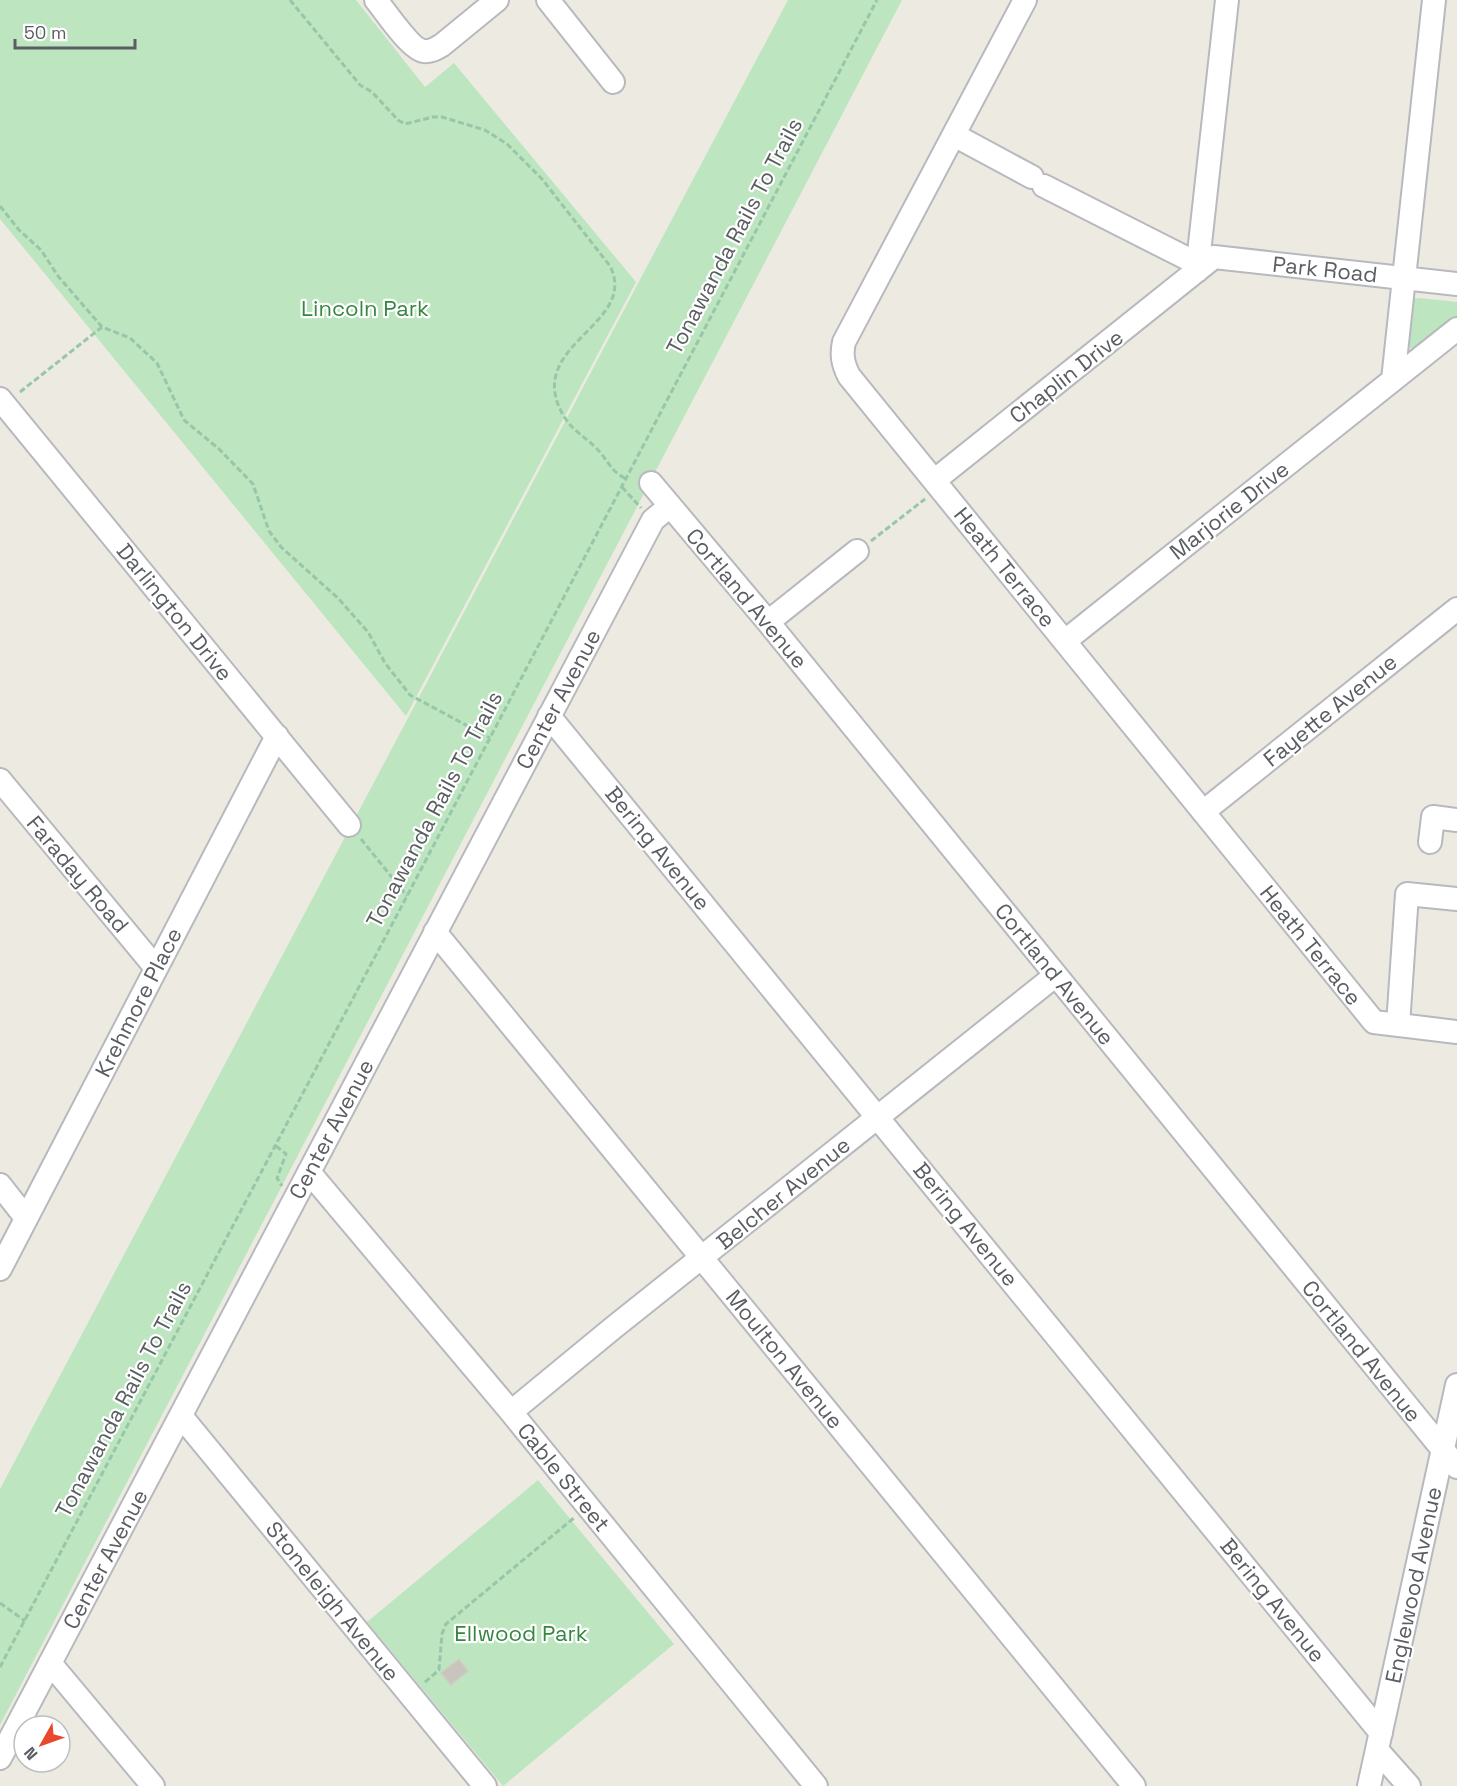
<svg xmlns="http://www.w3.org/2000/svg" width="1457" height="1786" viewBox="0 0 1457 1786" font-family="'Space Grotesk',sans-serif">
	<rect width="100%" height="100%" fill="#edebe1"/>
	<!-- green -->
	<path fill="#bde5c0" d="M0,0H356L425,87L454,63L636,282L406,716L0,219Z
		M788,0H902L0,1725V1489Z
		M1420,298L1457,302V316L1417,347L1412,349L1406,345L1412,299Z
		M538,1480L674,1644L503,1786L367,1622Z"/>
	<!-- building -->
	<path fill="#c8c5bf" stroke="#d1cdc0" stroke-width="1.5" d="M459,1659L468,1671L451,1685L441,1673Z"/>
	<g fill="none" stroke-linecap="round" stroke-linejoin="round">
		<defs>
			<path id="minor" d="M376,0C385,11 411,50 424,51C431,52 437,48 442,45L497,0
				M548,0L613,82
				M1025,0L844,342C841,355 843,364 849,376L1374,1022L1457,1032
				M954,135L1032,177
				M1044,186L1198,264
				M1197,271L1227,0
				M1393,380L1434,0
				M0,399L349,825
				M935,480L1214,257L1457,284
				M651,483L768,622L1457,1467
				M768,622L857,551
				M1065,641L1457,329
				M549,716L1381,1733
				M0,780L156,968
				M1203,812L1457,609
				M1430,842L1433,817L1457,820
				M435,932L1134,1786
				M1398,1025L1407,894L1457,899
				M309,1172L511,1412L816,1786
				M0,1185L26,1218
				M0,1269L277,736
				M511,1412L613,1328L1056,975
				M181,1416L485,1786
				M50,1663L153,1786
				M1377,1750L1409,1786
				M0,1758L653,520L670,506
				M1369,1786L1457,1385"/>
		</defs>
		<!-- minor casing -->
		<use href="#minor" stroke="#b7b9be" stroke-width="26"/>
		<!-- path -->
		<path stroke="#97c6a8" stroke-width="3" stroke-dasharray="6 3" stroke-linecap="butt" d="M290,0L360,85L372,92L398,120L405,124L433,117H442L485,130L507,144L542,179L610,266C640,326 519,345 565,418C573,431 587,438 598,450C603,455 607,462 612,468C615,472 621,476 626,479
			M0,206L19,230L41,250L58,276L102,327L130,338L157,363L184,420L219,449L253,484L269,531L281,547L338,598L368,632L385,663L410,695L490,738
			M20,392L102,327
			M622,487L641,508
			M871,541L925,499
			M361,839L407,896
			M276,1146L286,1154L277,1178L282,1186
			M0,1603L25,1621
			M0,1667L407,896L877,0
			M425,1682L439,1670L442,1634L446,1624L575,1517"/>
		<!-- minor -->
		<use href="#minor" stroke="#fff" stroke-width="22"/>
	</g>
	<g text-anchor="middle" stroke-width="4.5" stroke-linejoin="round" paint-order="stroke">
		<!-- street labels -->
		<g font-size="22" fill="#5a5d62" stroke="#fff">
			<text transform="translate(734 236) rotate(-62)" y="8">Tonawanda Rails To Trails</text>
			<text transform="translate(1325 269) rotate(6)" y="8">Park Road</text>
			<text transform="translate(1066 376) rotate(-38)" y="8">Chaplin Drive</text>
			<text transform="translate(1229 510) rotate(-38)" y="8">Marjorie Drive</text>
			<text transform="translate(1005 567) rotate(51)" y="8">Heath Terrace</text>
			<text transform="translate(747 598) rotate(50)" y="8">Cortland Avenue</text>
			<text transform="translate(175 612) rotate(51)" y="8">Darlington Drive</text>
			<text transform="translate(558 699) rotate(-62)" y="8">Center Avenue</text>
			<text transform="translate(1330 710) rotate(-39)" y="8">Fayette Avenue</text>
			<text transform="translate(434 809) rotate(-62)" y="8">Tonawanda Rails To Trails</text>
			<text transform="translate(658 848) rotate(51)" y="8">Bering Avenue</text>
			<text transform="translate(78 874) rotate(50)" y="8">Faraday Road</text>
			<text transform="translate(1311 945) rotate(51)" y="8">Heath Terrace</text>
			<text transform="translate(1055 974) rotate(51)" y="8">Cortland Avenue</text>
			<text transform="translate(138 1002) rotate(-63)" y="8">Krehmore Place</text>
			<text transform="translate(331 1129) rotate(-62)" y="8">Center Avenue</text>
			<text transform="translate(783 1193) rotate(-39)" y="8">Belcher Avenue</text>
			<text transform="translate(966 1224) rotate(51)" y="8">Bering Avenue</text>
			<text transform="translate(1362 1351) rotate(51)" y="8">Cortland Avenue</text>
			<text transform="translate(785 1359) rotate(51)" y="8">Moulton Avenue</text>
			<text transform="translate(123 1399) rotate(-62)" y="8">Tonawanda Rails To Trails</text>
			<text transform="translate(564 1477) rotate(51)" y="8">Cable Street</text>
			<text transform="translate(105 1559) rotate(-62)" y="8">Center Avenue</text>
			<text transform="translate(1413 1585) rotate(-78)" y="8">Englewood Avenue</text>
			<text transform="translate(1273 1600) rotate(51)" y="8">Bering Avenue</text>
			<text transform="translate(333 1601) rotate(51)" y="8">Stoneleigh Avenue</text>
		</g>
		<!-- park labels -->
		<g font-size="22" fill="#35863f" stroke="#fff">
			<text x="365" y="316">Lincoln Park</text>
			<text x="521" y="1641">Ellwood Park</text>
		</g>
	</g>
	<!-- north arrow -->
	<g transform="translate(42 1744) rotate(230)"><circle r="28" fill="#ffffff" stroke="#bdbec0" stroke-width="1.5"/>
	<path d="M0-4.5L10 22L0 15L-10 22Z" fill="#e8492c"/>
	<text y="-9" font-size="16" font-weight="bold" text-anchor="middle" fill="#5a5d62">N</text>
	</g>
	<!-- scale -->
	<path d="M15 39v9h120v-9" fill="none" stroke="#5a5d62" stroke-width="3"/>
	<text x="24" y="39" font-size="18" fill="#5a5d62" stroke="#ffffff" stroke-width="4.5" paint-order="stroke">50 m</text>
</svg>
